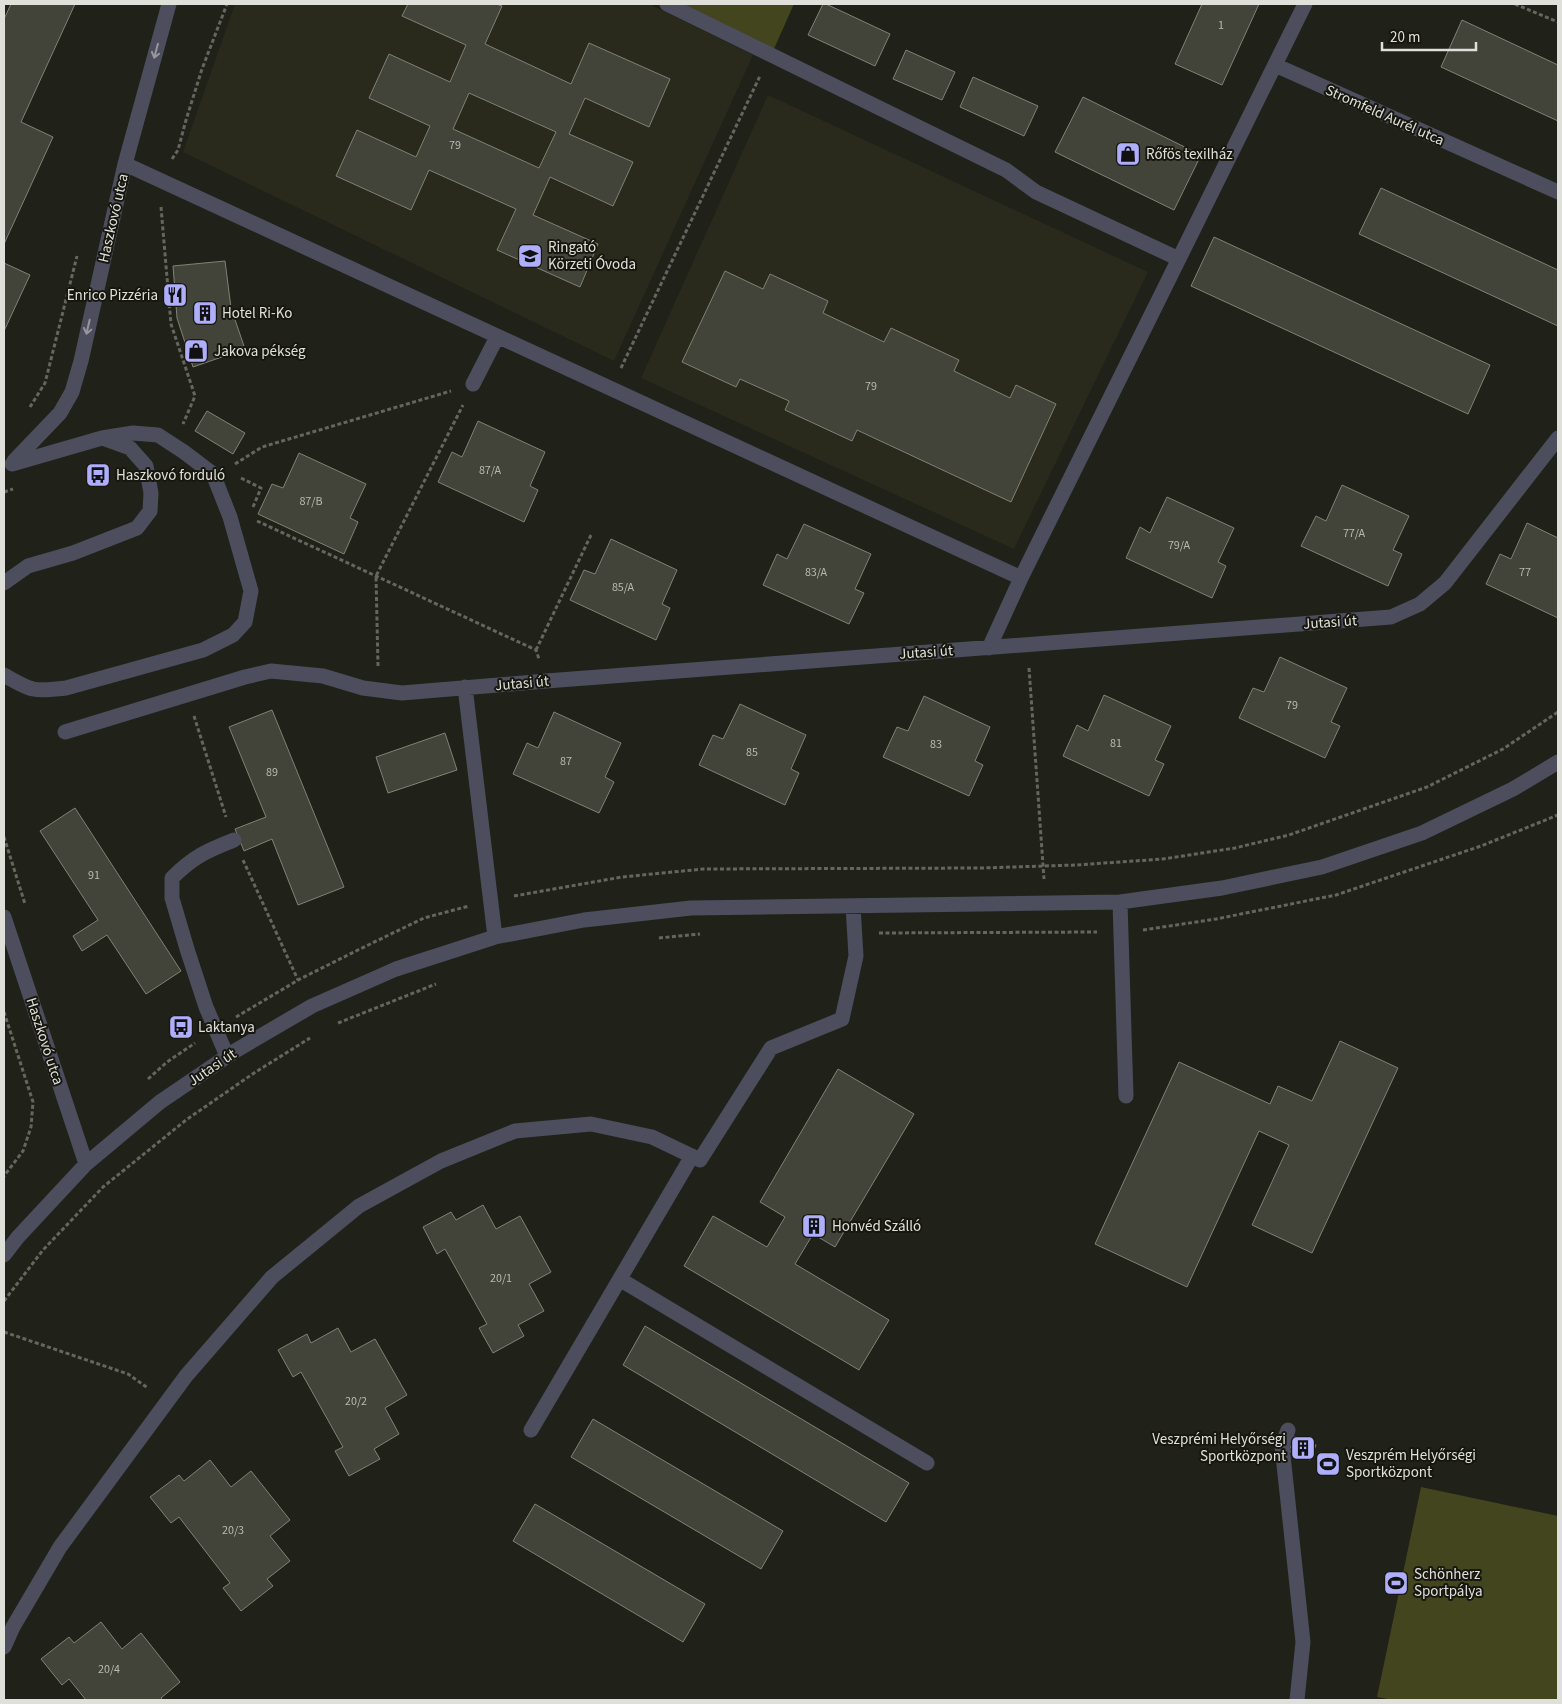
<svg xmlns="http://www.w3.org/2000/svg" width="1562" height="1704" viewBox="0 0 1562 1704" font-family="'Source Sans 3',sans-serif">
	<rect width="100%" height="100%" fill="#202118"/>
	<!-- built -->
	<path fill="#292a1b" d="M235,4H649L753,55L614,361L183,152Z
		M768,95L1148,272L1014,549L641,378Z"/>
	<!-- green -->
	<path fill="#42451d" d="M676,4H794L773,51Z
		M1421,1487L1558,1516V1700H1393L1377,1697Z"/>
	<!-- building -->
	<path fill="#424339" stroke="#818277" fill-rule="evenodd" d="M11,4H75L21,122L53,137L4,244V19Z
		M408,4H496L502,6L485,44L571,84L589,43L670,79L649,127L585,98L569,134L633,162L613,206L550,177L533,215L598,244L580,287L497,250L516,209L429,170L411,210L336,176L357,130L416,157L430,126L369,98L389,54L450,82L466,45L402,16ZM469,93L556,132L539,168L453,129Z
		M823,4H826L890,34L875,66L808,35Z
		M1202,4H1259L1222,85L1175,64Z
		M1462,20L1558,65V121L1441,67Z
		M906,50L955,72L942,100L893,79Z
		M973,77L1038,106L1024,136L960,107Z
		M1083,97L1201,155L1174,210L1055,152Z
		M1381,188L1558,270V326L1359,234Z
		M1214,237L1490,365L1468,414L1191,286Z
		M225,261L231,308L245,349L193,367L177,318L173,266Z
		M4,263L30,275L4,331Z
		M725,271L763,289L770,274L828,301L823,313L884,342L891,328L959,360L954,371L1010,398L1016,385L1056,404L1011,502L857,430L852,441L785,410L789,401L740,379L736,387L682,362Z
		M207,411L245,433L233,454L195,431Z
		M478,421L545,452L530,486L538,490L524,522L438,482L452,452L462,457Z
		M299,453L366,484L350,518L358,522L344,554L258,514L272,484L283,488Z
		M1342,485L1409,516L1393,550L1402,554L1388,586L1301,546L1316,516L1326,521Z
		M1167,497L1234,528L1218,562L1226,566L1212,598L1126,558L1140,527L1150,533Z
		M1527,523L1558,538V618L1486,584L1500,554L1511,559Z
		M804,524L871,554L855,589L864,593L849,624L763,585L777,554L787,559Z
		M611,539L677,570L662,604L670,608L656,640L570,600L584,570L595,574Z
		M1280,657L1347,688L1331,722L1340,726L1325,758L1239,718L1253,688L1264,692Z
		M1104,695L1171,726L1155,760L1164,764L1149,796L1063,756L1077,725L1088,731Z
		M924,696L990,727L975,761L983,765L969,796L883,757L897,727L908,731Z
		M740,704L806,735L791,769L799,773L785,805L699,765L713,735L723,739Z
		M272,710L344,887L298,905L272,839L244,851L235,829L266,817L229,727Z
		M554,712L621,743L605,777L614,782L599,813L513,774L527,743L538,748Z
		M445,733L457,770L388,793L376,757Z
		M75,808L181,971L146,994L107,935L82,951L73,936L98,920L40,831Z
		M1340,1041L1398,1068L1312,1253L1252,1225L1289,1145L1259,1131L1187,1287L1095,1244L1179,1062L1270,1104L1278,1086L1312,1101Z
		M838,1069L914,1114L835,1247L813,1234L795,1264L889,1320L859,1370L684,1266L713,1216L767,1247L785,1217L760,1202Z
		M483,1205L496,1229L520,1216L551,1272L529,1284L544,1311L518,1325L524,1336L493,1353L479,1328L487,1324L445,1249L437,1254L423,1227L451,1212L456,1220Z
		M645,1326L909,1483L886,1522L623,1365Z
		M338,1328L351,1352L375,1339L407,1395L385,1408L399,1434L374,1449L380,1459L349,1476L335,1451L343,1447L301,1372L293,1377L278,1350L307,1334L311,1343Z
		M593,1419L783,1531L761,1569L571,1457Z
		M1294,1437L1316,1445L1310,1460L1289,1451Z
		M210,1460L231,1487L251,1471L290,1520L270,1536L290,1561L267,1579L273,1586L241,1611L223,1588L230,1583L179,1517L171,1523L150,1497L179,1475L184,1481Z
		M535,1504L705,1604L683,1642L513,1541Z
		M101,1622L122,1649L141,1633L180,1682L161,1698L163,1700H86L69,1679L62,1685L41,1659L69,1637L74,1643Z"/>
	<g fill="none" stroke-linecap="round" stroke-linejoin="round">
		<!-- path -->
		<path stroke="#65665f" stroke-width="3" stroke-dasharray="4 2.5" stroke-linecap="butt" d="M1515,4L1558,22
			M172,159L178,150L186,120L202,69L227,4
			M161,207L171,324L195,396L183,424
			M621,368L760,76
			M30,407L45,383L77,256
			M235,464L262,447L451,391
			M241,478L261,488L253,507
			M4,492L13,489
			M257,521L536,650L539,659
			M536,650L591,535
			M378,666L376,576L463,405
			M1029,668L1044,879
			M194,716L226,817
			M4,837L25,904
			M243,860L298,980
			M514,896L622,877L703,869L982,868L1076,865L1163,859L1235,848L1289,835L1427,787L1503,749L1558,712
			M1143,930L1216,919L1336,895L1481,846L1558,815
			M879,933L1097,932
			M659,938L700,934
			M4,1012L33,1102L31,1127L23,1151L4,1176
			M236,1017L300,979L360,949L424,918L469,906
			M338,1023L436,984
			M148,1079L167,1062L195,1043
			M4,1301L43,1250L103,1187L186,1120L254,1073L310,1038
			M4,1332L128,1374L148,1388"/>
		<!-- minor -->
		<path stroke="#4c4d5d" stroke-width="15" d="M667,4L1006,170L1036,192L1179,259
			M1275,65L1558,192
			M125,164L1021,578
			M473,384L497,337
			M14,461L60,413L72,392L81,361L125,164L169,4
			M4,583L28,566L73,553L137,528L150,511L151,493L146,466L130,448L105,439
			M989,648L1021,578L1305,4
			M4,675C31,691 34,692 66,688L203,650L233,635L245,622L251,591L230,517L213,474L184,452L158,435L133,433L102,438L12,464
			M465,687L495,937
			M65,732L245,677L271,671L323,676L363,688L402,693L546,681L1391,617L1420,604L1445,583L1558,438
			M1120,902L1126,1096
			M4,917L86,1164
			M227,1056L206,1007L187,949L172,898V878C193,857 206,851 234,840
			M4,1255L18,1237L86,1164L160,1102L235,1051L312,1006L396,969L495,937L584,920L691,908L1120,902L1222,888L1322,867L1422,833L1513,789L1558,762
			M621,1280L927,1463
			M531,1430L692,1156
			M1288,1430L1282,1446L1303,1642L1297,1700
			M4,1647L13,1627L60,1547L186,1376L272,1277L359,1206L441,1161L515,1131L591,1124L652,1137L700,1160L771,1048L842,1019L856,956L853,906"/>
	</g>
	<!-- one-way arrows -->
	<defs><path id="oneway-shaft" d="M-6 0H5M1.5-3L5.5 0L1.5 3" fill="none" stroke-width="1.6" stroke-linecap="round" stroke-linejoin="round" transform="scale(1.25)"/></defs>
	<g stroke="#96969c">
		<use href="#oneway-shaft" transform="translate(156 51) rotate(105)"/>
		<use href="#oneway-shaft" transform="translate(88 327) rotate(103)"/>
	</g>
	<!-- icons -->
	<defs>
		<symbol id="shop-square" viewBox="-11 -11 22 22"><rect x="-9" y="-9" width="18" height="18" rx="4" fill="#aeaefb" stroke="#17170f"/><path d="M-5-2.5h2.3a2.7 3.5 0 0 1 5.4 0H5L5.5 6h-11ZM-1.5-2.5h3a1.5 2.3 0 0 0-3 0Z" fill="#111"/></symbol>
		<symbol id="school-square" viewBox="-11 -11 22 22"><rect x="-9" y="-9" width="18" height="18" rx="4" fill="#aeaefb" stroke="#17170f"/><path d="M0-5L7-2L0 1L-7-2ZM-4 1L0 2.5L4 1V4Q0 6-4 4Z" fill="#111"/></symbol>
		<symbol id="restaurant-square" viewBox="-11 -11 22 22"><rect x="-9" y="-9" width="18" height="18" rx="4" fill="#aeaefb" stroke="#17170f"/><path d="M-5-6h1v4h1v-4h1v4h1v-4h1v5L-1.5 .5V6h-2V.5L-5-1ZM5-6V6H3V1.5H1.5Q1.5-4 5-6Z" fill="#111"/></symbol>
		<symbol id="building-square" viewBox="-11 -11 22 22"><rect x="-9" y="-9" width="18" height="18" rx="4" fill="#aeaefb" stroke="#17170f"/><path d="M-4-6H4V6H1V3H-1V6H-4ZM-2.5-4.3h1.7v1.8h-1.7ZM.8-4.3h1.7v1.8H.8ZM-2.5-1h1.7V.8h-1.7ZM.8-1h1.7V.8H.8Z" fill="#111"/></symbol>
		<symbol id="bus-square" viewBox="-11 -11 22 22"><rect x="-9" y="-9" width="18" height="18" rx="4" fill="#aeaefb" stroke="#17170f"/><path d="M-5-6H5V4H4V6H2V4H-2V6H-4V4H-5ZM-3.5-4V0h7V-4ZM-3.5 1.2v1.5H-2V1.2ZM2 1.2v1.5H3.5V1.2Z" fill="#111"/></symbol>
		<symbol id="stadium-square" viewBox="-11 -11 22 22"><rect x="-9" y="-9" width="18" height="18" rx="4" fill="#aeaefb" stroke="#17170f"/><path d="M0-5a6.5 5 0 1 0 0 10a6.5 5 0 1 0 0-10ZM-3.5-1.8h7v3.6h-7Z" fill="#111"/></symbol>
	</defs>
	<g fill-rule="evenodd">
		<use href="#shop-square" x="1114" y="140" width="28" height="28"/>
		<use href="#school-square" x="516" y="242" width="28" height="28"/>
		<use href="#restaurant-square" x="161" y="281" width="28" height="28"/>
		<use href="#building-square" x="191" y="299" width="28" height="28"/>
		<use href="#shop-square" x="182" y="337" width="28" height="28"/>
		<use href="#bus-square" x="84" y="461" width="28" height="28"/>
		<use href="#bus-square" x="167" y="1013" width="28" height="28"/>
		<use href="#building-square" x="800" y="1212" width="28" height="28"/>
		<use href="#building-square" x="1289" y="1434" width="28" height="28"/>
		<use href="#stadium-square" x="1314" y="1450" width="28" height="28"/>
		<use href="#stadium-square" x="1382" y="1569" width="28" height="28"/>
	</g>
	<g text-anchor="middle" stroke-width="4" stroke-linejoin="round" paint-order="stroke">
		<!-- number labels -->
		<g font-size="12" fill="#b8b9b2">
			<text x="1221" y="29">1</text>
			<text x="455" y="149">79</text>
			<text x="871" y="390">79</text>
			<text x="490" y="474">87/A</text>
			<text x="311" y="505">87/B</text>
			<text x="1354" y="537">77/A</text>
			<text x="1179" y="549">79/A</text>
			<text x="816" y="576">83/A</text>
			<text x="1525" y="576">77</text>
			<text x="623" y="591">85/A</text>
			<text x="1292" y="709">79</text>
			<text x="1116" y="747">81</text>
			<text x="936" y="748">83</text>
			<text x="752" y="756">85</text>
			<text x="566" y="765">87</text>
			<text x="272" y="776">89</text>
			<text x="94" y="879">91</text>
			<text x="501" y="1282">20/1</text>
			<text x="356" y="1405">20/2</text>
			<text x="233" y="1534">20/3</text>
			<text x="109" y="1673">20/4</text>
		</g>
		<!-- street labels -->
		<g font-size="15" fill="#dfe0da" stroke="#17170f">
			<text transform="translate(1385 115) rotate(24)" y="5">Stromfeld Aurél utca</text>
			<text transform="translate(113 218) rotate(-77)" y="5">Haszkovó utca</text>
			<text transform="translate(1330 622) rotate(-4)" y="5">Jutasi út</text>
			<text transform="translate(926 652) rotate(-4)" y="5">Jutasi út</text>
			<text transform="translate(522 683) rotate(-5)" y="5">Jutasi út</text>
			<text transform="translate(45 1041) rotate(72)" y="5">Haszkovó utca</text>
			<text transform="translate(212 1067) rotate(-34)" y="5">Jutasi út</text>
		</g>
		<!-- poi labels -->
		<g font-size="15" fill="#dfe0da" stroke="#17170f" text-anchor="start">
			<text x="1146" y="159">Rőfös texilház</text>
			<text x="548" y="252">Ringató<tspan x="548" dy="17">Körzeti Óvoda</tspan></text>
			<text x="158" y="300" text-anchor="end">Enrico Pizzéria</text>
			<text x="222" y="318">Hotel Ri-Ko</text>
			<text x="214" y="356">Jakova pékség</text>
			<text x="116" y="480">Haszkovó forduló</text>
			<text x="198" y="1032">Laktanya</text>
			<text x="832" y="1231">Honvéd Szálló</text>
			<text x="1286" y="1444" text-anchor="end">Veszprémi Helyőrségi<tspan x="1286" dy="17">Sportközpont</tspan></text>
			<text x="1346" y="1460">Veszprém Helyőrségi<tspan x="1346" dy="17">Sportközpont</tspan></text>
			<text x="1414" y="1579">Schönherz<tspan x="1414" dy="17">Sportpálya</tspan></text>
		</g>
	</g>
	<!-- border -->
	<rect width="1562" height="1704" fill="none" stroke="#dfe0da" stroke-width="10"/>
	<!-- scale -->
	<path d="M1382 42v8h94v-8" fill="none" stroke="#dfe0da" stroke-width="2.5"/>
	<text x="1390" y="42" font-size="15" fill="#dfe0da" stroke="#17170f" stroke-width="4" paint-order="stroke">20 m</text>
</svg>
